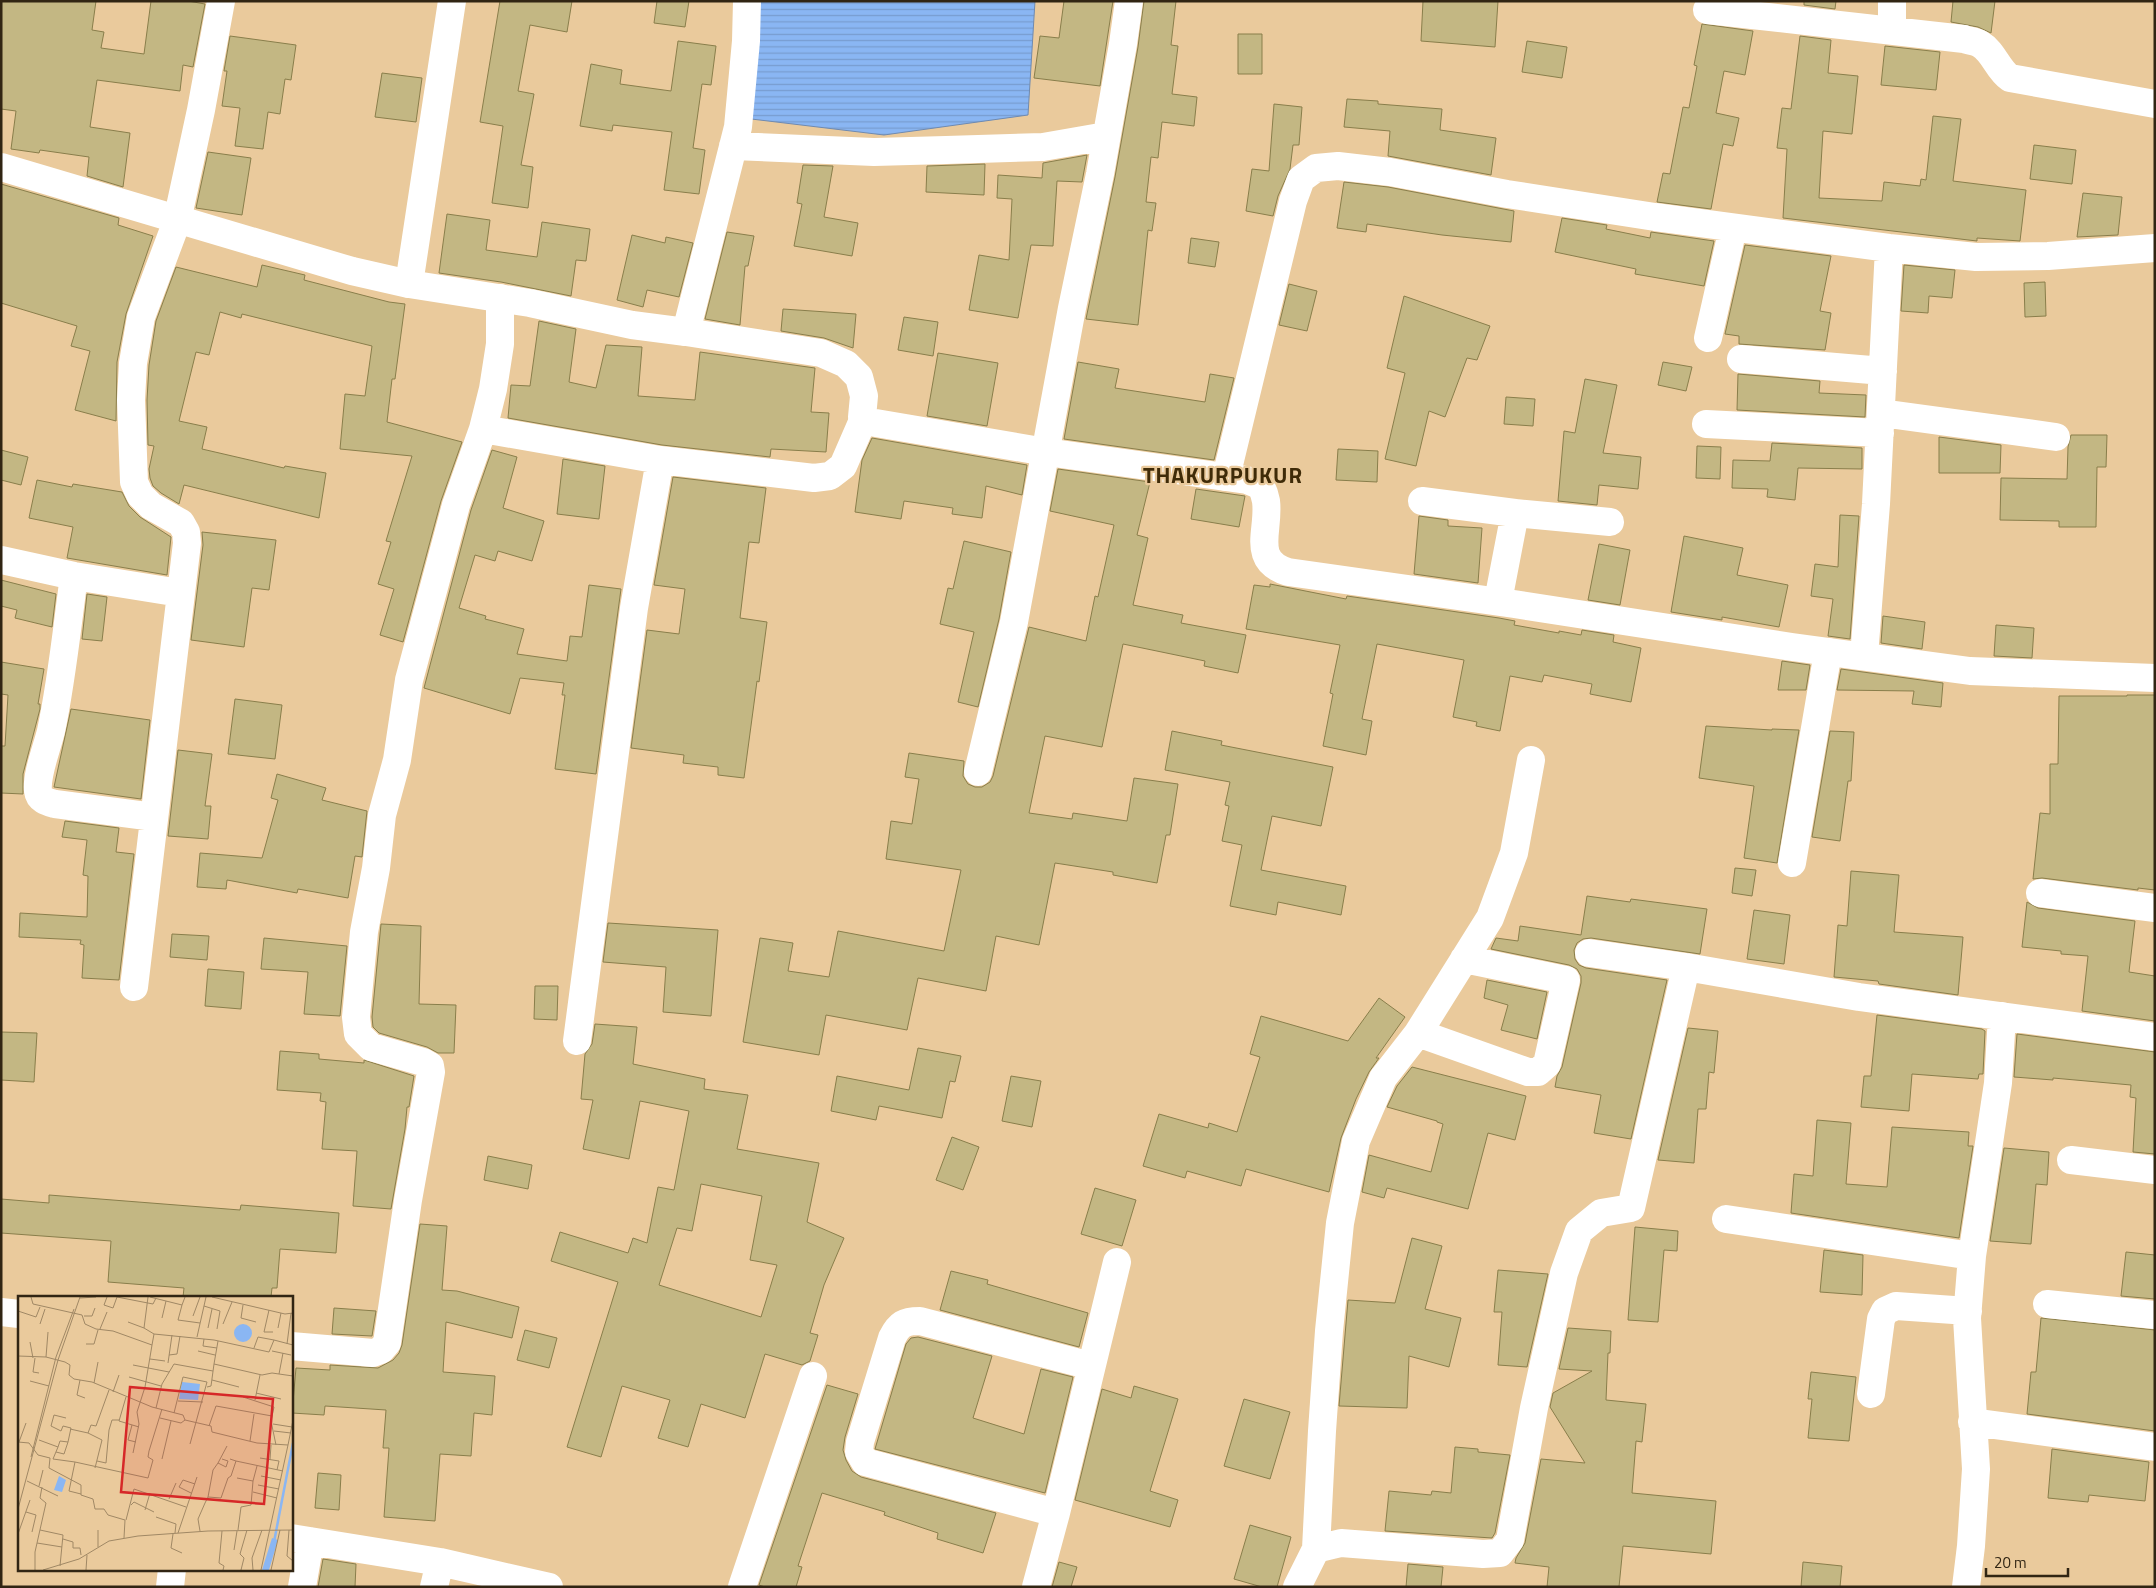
<svg xmlns="http://www.w3.org/2000/svg" width="2156" height="1588" viewBox="0 0 2156 1588" font-family="'Titillium Web',sans-serif">
	<defs>
		<pattern id="water-rules" width="6" height="5" patternUnits="userSpaceOnUse" patternTransform="scale(1.25)"><rect width="6" height="5" fill="#8ab6f3"/><path d="M0 2.5h6" fill="none" stroke="#789ccf"/></pattern>
	</defs>
	<rect width="100%" height="100%" fill="#eaca9c"/>
	<!-- water -->
	<path fill="url(#water-rules)" stroke="#6f8ab0" d="M755,1H1035L1028,115L884,135L743,118Z"/>
	<!-- building -->
	<path fill="#c3b783" stroke="#897e4b" fill-rule="evenodd" d="M1,1H96L92,30L104,32L101,48L144,54L151,1H188L205,4L193,67L183,65L180,91L97,80L90,127L130,133L123,187L87,176L89,157L40,150L39,153L11,149L16,111L1,109Z
		M500,1H572L567,32L530,25L518,91L534,94L521,165L533,167L528,208L492,203L503,126L480,122Z
		M657,1H689L685,27L654,23Z
		M1064,1H1113L1100,86L1034,78L1040,36L1059,38Z
		M1144,1H1176L1171,45L1178,46L1172,94L1197,97L1194,126L1162,122L1158,158L1151,157L1146,202L1156,203L1152,231L1148,230L1138,325L1086,319L1115,177L1138,47Z
		M1423,1H1498L1495,47L1421,41Z
		M1804,1H1836L1835,9L1804,5Z
		M1953,1H1995L1991,33L1978,27L1951,22Z
		M1702,24L1753,31L1745,75L1724,71L1716,113L1739,118L1733,146L1723,144L1711,209L1657,202L1663,173L1670,174L1683,107L1689,108L1697,66L1694,65Z
		M1238,34H1262V74H1238Z
		M230,36L296,45L291,80L285,79L280,114L268,112L263,149L235,146L240,108L222,106L227,71H224Z
		M1800,36L1831,40L1828,73L1858,76L1852,134L1823,131L1819,198L1882,201L1884,182L1920,186L1921,179L1926,180L1933,116L1961,119L1953,181L2026,190L2020,241L1977,238V241L1783,218L1787,149L1777,148L1782,108L1791,109Z
		M678,41L716,46L711,85L702,84L693,148L705,150L699,194L664,190L672,132L613,125L612,131L580,126L591,64L622,70L620,84L671,91Z
		M1527,41L1567,47L1562,78L1522,72Z
		M1885,46L1940,52L1936,90L1881,85Z
		M382,73L422,78L416,122L375,117Z
		M1347,99L1378,101V104L1442,109L1440,130L1496,138L1491,175L1388,156L1390,131L1344,127Z
		M1274,104L1302,107L1299,145H1293L1290,169L1278,196L1273,216L1246,211L1252,169L1269,171Z
		M2034,145L2076,150L2072,184L2030,179Z
		M208,152L251,158L242,215L196,208Z
		M1087,155L1082,182L1057,181L1053,246L1031,245L1018,318L969,310L979,255L1009,260L1012,199L997,198L998,175L1042,178L1043,163Z
		M985,164L984,195L926,192L927,166Z
		M803,165L833,166L824,217L858,223L852,256L794,246L802,204L797,203Z
		M1344,182L1388,187L1514,211L1511,242L1442,235L1367,224L1366,232L1337,228Z
		M1,184L119,218L118,225L153,236L126,314L117,362L116,421L75,410L90,351L71,346L77,326L1,303Z
		M2083,193L2122,197L2118,235L2077,237Z
		M447,214L490,220L486,250L537,257L542,222L590,229L586,261L576,260L571,296L501,282L439,273Z
		M1562,218L1607,225L1606,229L1650,238L1651,232L1714,241L1704,286L1635,274L1636,269L1555,252Z
		M727,232L754,236L748,266H745L740,325L705,319Z
		M632,235L665,243L666,237L693,243L679,297L647,290L643,307L617,300Z
		M1191,238L1219,242L1215,267L1188,263Z
		M1745,245L1831,256L1820,311L1831,313L1825,350L1739,344V336L1725,334Z
		M262,265L305,275L304,280L389,302L405,304L395,379H392L387,422L462,442L441,501L403,642L380,635L394,589L378,584L391,542L386,541L412,456L340,449L345,394L365,396L372,346L242,314L241,318L220,312L209,355L196,352L179,421L207,427L202,449L284,468L285,466L326,473L319,518L184,485L179,504L161,493L153,486L150,478L149,469L154,446L148,445L147,400L149,365L156,321L176,267L257,287Z
		M1904,265L1955,270L1952,298L1929,296L1928,313L1901,311Z
		M2045,282L2046,316L2025,317L2024,283Z
		M1289,284L1317,291L1307,331L1279,325Z
		M1404,296L1490,326L1477,360L1467,358L1445,417L1429,411L1416,466L1385,459L1405,373L1387,368Z
		M783,309L856,314L853,348L824,338L781,331Z
		M904,317L938,322L933,356L898,350Z
		M539,321L576,329L569,382L596,388L606,345L642,347L638,396L695,400L700,352L815,368L811,412L829,413L826,452L771,449L770,457L662,445L508,418L511,385L530,386Z
		M938,353L998,363L987,426L927,416Z
		M1078,362L1119,369L1115,388L1205,402L1210,374L1234,378L1214,460L1064,439Z
		M1663,362L1692,367L1686,391L1658,385Z
		M1738,374L1820,381L1819,393L1866,395L1865,417L1737,410Z
		M1585,379L1617,385L1603,453L1641,457L1638,489L1599,485L1597,505L1558,501L1564,431L1575,433Z
		M1506,397L1535,399L1533,426L1504,424Z
		M2071,435H2107L2106,467H2097L2096,527H2059V521L2000,520L2001,478L2067,479L2068,447Z
		M1939,437L2001,445L2000,473H1939Z
		M872,438L1027,465L1022,495L986,486L982,518L952,514L953,508L904,501L901,519L855,512L862,460Z
		M1772,443L1862,448V469L1798,468L1795,500L1767,497L1768,489L1732,488L1733,460L1770,461Z
		M1697,446L1721,447L1720,479L1696,478Z
		M1338,449L1378,451L1377,482L1336,480Z
		M1,450L28,457L21,485L1,480Z
		M492,450L517,457L503,508L544,521L532,561L498,551L495,561L475,555L459,608L486,616L485,619L524,629L517,654L567,661L570,636L582,637L589,585L621,589L596,774L555,769L565,695H562L564,683L520,678L510,714L424,688L471,510Z
		M563,459L605,466L599,519L557,514Z
		M1058,469L1150,482L1137,535L1148,538L1133,605L1183,615L1181,623L1246,635L1238,673L1204,666L1205,661L1123,644L1102,747L1045,736L1029,813L1072,819L1073,813L1127,821L1134,778L1178,784L1170,835H1166L1157,883L1113,875V872L1055,863L1039,945L996,936L986,991L918,978L907,1030L826,1015L819,1055L743,1042L760,938L793,943L788,971L829,977L838,931L944,951L961,870L886,859L891,821L912,824L919,779L905,777L909,753L964,761L963,776L968,784L975,787H982L990,782L993,776L1029,627L1086,641L1095,596L1098,597L1114,525L1050,511Z
		M673,477L766,488L759,543L749,542L740,618L767,622L759,682L757,681L744,778L718,775V767L683,763L684,755L631,748L647,630L679,634L685,589L654,585Z
		M37,480L72,487L73,484L122,492L129,506L140,517L171,537L167,575L67,558L73,527L29,518Z
		M1196,489L1245,496L1239,527L1191,519Z
		M1840,515L1859,516L1850,639L1828,636L1833,599L1811,596L1815,564L1838,567Z
		M1419,516L1448,520V526L1482,528L1478,583L1414,574Z
		M202,532L276,540L269,590L252,588L244,647L191,640L203,545Z
		M1684,536L1743,548L1737,575L1788,585L1779,627L1722,617V620L1671,612Z
		M964,541L1011,552L999,619L978,707L958,702L974,632L940,624L948,588L953,589Z
		M1599,544L1630,550L1620,605L1588,600Z
		M1,580L56,594L52,627L15,618L17,610L1,606Z
		M1270,584L1346,599L1347,596L1499,618L1515,621L1514,625L1559,633V631L1581,635L1582,630L1614,635L1613,642L1641,648L1631,702L1590,694L1592,684L1544,675L1542,682L1510,676L1500,731L1476,726L1477,722L1453,717L1464,660L1377,644L1362,719L1372,721L1366,755L1323,746L1333,694L1330,693L1340,645L1246,629L1254,585L1270,587Z
		M87,594L107,597L102,641L82,639Z
		M1883,616L1925,622L1922,649L1881,643Z
		M1996,625L2034,628L2032,658L1994,656Z
		M1782,661L1810,665L1806,690H1778Z
		M1,662L44,669L38,704H40V709L23,774V794L1,793V746H5L8,695L1,694Z
		M1841,669L1943,683L1941,707L1912,704L1914,691L1837,690Z
		M2127,695H2155V890L2138,888V890L2042,878L2033,879L2040,813L2050,814V764H2058L2059,696H2127Z
		M235,699L282,705L275,759L228,754Z
		M71,709L150,720L141,799L54,787Z
		M1706,726L1772,730V729L1799,730L1777,863L1744,858L1754,786L1699,778Z
		M1172,731L1222,741L1221,745L1333,767L1321,826L1272,816L1261,870L1346,886L1341,915L1278,902L1276,915L1230,906L1242,845L1222,841L1229,806L1225,805L1230,782L1165,770Z
		M1830,731L1854,732L1851,781H1848L1840,841L1812,837Z
		M178,750L212,754L205,806H211L208,839L168,836Z
		M277,774L326,788L322,800L367,811L362,857L355,856L348,898L298,889L297,893L227,880L226,889L197,887L200,853L262,858L278,800L271,798Z
		M65,821L119,828L116,852L134,854L119,980L82,978L84,945L80,944L81,940L19,937L20,913L87,917L88,876L83,875L87,840L62,837Z
		M1735,868L1756,870L1752,896L1732,893Z
		M1851,871L1899,875L1894,932L1963,937L1958,995L1879,984L1878,981L1834,977L1838,925L1847,926Z
		M1587,896L1630,902L1631,899L1707,909L1700,954L1591,938L1583,939L1577,943L1574,950L1575,959L1579,965L1586,968L1667,980L1631,1139L1594,1133L1601,1095L1555,1087L1557,1076L1562,1067L1581,983V976L1577,969L1569,965L1491,949L1496,938L1518,941L1520,926L1581,935Z
		M2027,902L2038,908L2135,921L2129,972L2155,976V1021L2082,1011L2088,956L2061,954V951L2022,947Z
		M1754,910L1790,915L1784,964L1747,959Z
		M608,923L718,930L711,1016L663,1012L666,967L603,962Z
		M381,924L421,926L419,1004L456,1005L454,1053H438L427,1047L379,1033L373,1027L372,1017Z
		M172,934L209,936L207,960L170,957Z
		M264,938L347,946L340,1016L304,1014L308,972L261,969Z
		M208,969L244,972L241,1009L205,1006Z
		M1487,980L1547,992L1537,1039L1501,1030L1508,1005L1484,998Z
		M535,986H558L557,1020L534,1019Z
		M1379,998L1405,1017L1376,1058H1379L1369,1072L1356,1099L1341,1138L1329,1192L1246,1169L1241,1186L1187,1171L1185,1178L1143,1166L1159,1114L1208,1128L1209,1123L1237,1132L1260,1057L1250,1054L1261,1016L1348,1041Z
		M1877,1015L1982,1029L1985,1031L1983,1074H1979L1978,1079L1912,1074L1909,1111L1861,1107L1864,1076H1871Z
		M595,1024L637,1027L633,1064L705,1079L704,1089L748,1095L737,1149L819,1163L807,1222L844,1238L824,1285L810,1333L818,1335L810,1361L802,1365L765,1354L745,1418L701,1404L688,1447L658,1438L670,1400L622,1386L601,1457L567,1447L618,1282L551,1261L560,1232L628,1253L633,1238L647,1243L658,1187L674,1190L689,1111L640,1101L629,1159L583,1149L593,1100L581,1099L585,1054L592,1044ZM701,1184L762,1196L750,1260L777,1265L761,1317L659,1285L677,1228L692,1231Z
		M1688,1028L1718,1031L1714,1073L1709,1072L1706,1109H1698L1694,1163L1658,1160Z
		M1,1032L37,1033L34,1082L1,1080Z
		M2017,1034L2155,1052V1154L2133,1152L2136,1098L2130,1097L2131,1085L2053,1078V1080L2014,1077Z
		M918,1048L961,1056L955,1082L950,1081L942,1118L879,1106L876,1120L831,1111L837,1076L909,1090Z
		M280,1051L319,1054V1059L364,1063V1060L414,1076L409,1107H407L405,1129L391,1209L353,1206L357,1151L322,1149L326,1102L320,1101L321,1093L277,1090Z
		M1412,1067L1526,1096L1515,1140L1488,1133L1468,1209L1387,1188L1384,1198L1362,1192L1369,1155L1431,1172L1443,1124L1437,1122V1121L1387,1107L1397,1086Z
		M1011,1076L1041,1081L1032,1127L1002,1121Z
		M1817,1120L1851,1123L1846,1184L1887,1187L1892,1127L1969,1132L1968,1146H1973L1959,1238L1791,1213L1794,1174L1813,1176Z
		M952,1137L979,1147L963,1190L936,1180Z
		M2004,1148L2049,1152L2047,1185L2036,1184L2031,1244L1990,1241Z
		M488,1156L532,1165L528,1189L484,1180Z
		M1095,1188L1136,1200L1122,1246L1081,1234Z
		M49,1195L240,1210L241,1205L339,1213L336,1253L280,1249L277,1288H272L271,1297H183L184,1288L108,1282L111,1241L1,1233V1199L49,1203Z
		M420,1224L447,1226L442,1290L457,1291L519,1307L512,1338L446,1322L443,1372L495,1376L492,1415L474,1413L471,1456L440,1454L435,1521L384,1517L389,1448H383L386,1410L325,1406L324,1415L292,1413L296,1368L330,1370V1365L378,1368L393,1360L399,1353L402,1345Z
		M1635,1227L1678,1231L1677,1251L1664,1250L1658,1322L1628,1320Z
		M1412,1238L1442,1246L1425,1309L1461,1318L1449,1367L1409,1356L1407,1408L1339,1406L1348,1300L1395,1303Z
		M1824,1250L1863,1255L1862,1295L1820,1292Z
		M2126,1252L2155,1255V1299L2121,1296Z
		M1498,1270L1548,1274L1527,1367L1498,1365L1502,1312H1494Z
		M951,1271L988,1280L987,1284L1088,1313L1079,1347L940,1310Z
		M334,1308L376,1311L372,1336L332,1334Z
		M2041,1318L2155,1330V1431L2027,1414L2031,1372H2036Z
		M1568,1328L1611,1331L1610,1353H1608L1606,1400L1646,1404L1642,1442L1636,1441L1632,1493L1716,1501L1711,1554L1623,1546L1619,1587H1547L1549,1567L1515,1563L1516,1558L1525,1543L1541,1459L1585,1463L1550,1407L1553,1393L1592,1371L1559,1369Z
		M525,1330L557,1338L549,1368L517,1360Z
		M918,1337L992,1356L973,1418L1024,1434L1041,1369L1073,1377L1045,1493L875,1449L906,1344L911,1338Z
		M1811,1372L1856,1377L1849,1441L1808,1438L1812,1399H1808Z
		M827,1385L858,1394L845,1437L843,1450L846,1460L852,1471L861,1477L996,1513L983,1553L937,1539L938,1533L884,1515L885,1512L822,1493L798,1566L802,1567L796,1587H765L759,1585Z
		M1134,1386L1178,1399L1150,1491L1178,1500L1170,1527L1075,1500L1102,1389L1131,1398Z
		M1244,1399L1290,1412L1270,1479L1224,1466Z
		M1455,1447L1478,1449V1452L1510,1455L1495,1533L1492,1538L1385,1531L1389,1491L1431,1495L1432,1491L1451,1493Z
		M2052,1449L2149,1462L2145,1501L2089,1495L2088,1502L2048,1498Z
		M318,1473L341,1475L339,1510L315,1508Z
		M1250,1525L1291,1537L1277,1587H1262L1234,1579Z
		M323,1559L356,1564L355,1587H318Z
		M1059,1562L1077,1567L1071,1587H1052Z
		M1803,1562L1842,1566L1840,1587H1801Z
		M1408,1564L1443,1567L1441,1587H1406Z"/>
	<g fill="none" stroke-linecap="round" stroke-linejoin="round">
		<!-- minor -->
		<path stroke="#fff" stroke-width="28" d="M1707,10L1964,39C1969,41 1975,41 1980,44C1994,52 1997,69 2010,78L2155,104
			M1892,30V1
			M733,146L874,152L946,150L1043,147L1106,136
			M409,284L452,1
			M686,332L738,127L746,41L747,1
			M1708,338L1733,228
			M1741,359L1883,371
			M1881,413L2056,437
			M1706,424L1880,433
			M483,429L660,460L814,478L830,476L843,466L863,420
			M1226,477L1293,201L1301,179L1316,168L1338,166L1390,172L1507,194L1655,217L1889,248L1976,257L2048,256L2155,248
			M1422,501L1515,513
			M1,560L74,576L180,593
			M74,576C67,627 62,680 51,731C47,748 36,775 38,791C39,800 48,802 55,804L154,817
			M1498,601L1515,513L1610,522
			M1864,656L1876,504L1889,248
			M978,772L1014,622L1072,308L1100,174L1123,44L1129,1
			M1792,863L1828,652
			M2040,893L2155,908
			M1464,959L1566,980L1547,1064L1538,1072H1528L1418,1033L1490,918L1514,853L1531,760
			M1686,967L1859,997L2155,1037
			M134,987L187,543L186,532L181,523L151,506L140,495L134,482L131,400L133,363L141,317L177,221L201,110L221,1
			M577,1041L634,608L660,460
			M2071,1160L2155,1170
			M1726,1219L1972,1256L1998,1083L2002,1016
			M2047,1304L2155,1315
			M1,1312L19,1314
			M291,1346L373,1353L381,1350L387,1343L408,1200L431,1072L430,1066L423,1062L371,1047L358,1034L356,1017L364,932L376,868L382,815L397,760L409,680L456,505L483,429L493,389L500,344V298
			M1871,1394L1881,1319L1885,1311L1896,1306L1968,1311
			M1972,1422L2155,1447
			M1056,1513L865,1462L859,1452L860,1442L892,1338C899,1324 904,1321 920,1321L1091,1366
			M291,1538L440,1562L549,1587
			M1316,1549L1322,1431L1329,1331L1340,1223L1356,1141L1383,1078L1418,1033
			M170,1587L172,1569
			M302,1587L310,1541
			M434,1587L440,1562
			M742,1587L813,1376
			M1036,1587L1056,1513L1117,1262
			M1297,1587L1316,1549L1341,1543L1483,1554L1500,1553L1510,1540L1534,1408L1564,1273L1579,1231L1601,1213L1631,1208L1686,967L1589,953
			M1966,1587L1971,1546L1976,1469L1967,1318L1972,1256"/>
		<!-- tertiary -->
		<path stroke="#fff" stroke-width="28" d="M1,167L352,271L409,284L530,303L632,325L686,332L821,353L846,364L859,377L864,396L862,417L864,421L1046,452L1247,480L1261,486C1263,490 1265,496 1266,501C1270,530 1250,560 1288,572L1514,604L1792,647L1970,671L2155,678"/>
	</g>
	<g text-anchor="middle" stroke-width="4.5" stroke-linejoin="round" paint-order="stroke">
		<!-- district labels -->
		<g font-size="22" font-weight="bold" letter-spacing="1" fill="#3f2b08" stroke="#eaca9c">
			<text x="1223" y="483">THAKURPUKUR</text>
		</g>
	</g>
	<!-- overview -->
	<g transform="translate(18 1296)">
		<rect width="275" height="275" fill="#eaca9c"/>
		<path d="M216 37a9 9 0 1 1 18 0a9 9 0 1 1-18 0ZM164,86L182,88L180,104L161,103ZM41,180L48,184L44,196L36,194ZM254,242L260,244L251,274H244Z" fill="#8ab6f3"/>
		<path fill="none" stroke="#8ab6f3" stroke-width="2.5" d="M256,246L275,147"/>
		<path fill="none" stroke="#a08865" stroke-width="1" d="M13,1L15,8L64,19L67,28L78,33L95,35L134,49L136,38L196,44L251,56L256,44L275,49M89,1L86,9L95,12L99,1L135,8L138,2M130,1L126,32L136,38M132,1L164,9L167,1M194,1L267,18L275,17V12M62,2L78,1M164,9L160,24L182,27M225,9L223,22L238,26M186,10L202,15L199,33M251,14L246,36H255M0,15L18,21L22,11M66,20H74L77,12M175,20L182,1M144,22L148,5M110,26L126,32M22,28L27,13M205,28L214,6M190,32L194,13M260,32L263,17M82,33L89,16M179,41L188,1M186,43L185,50L199,52M12,46L15,62M68,48H76L80,34M269,48L273,17M236,52L240,41L256,44M180,55L197,59M254,55L273,59M151,59L159,58L162,40M0,60L28,61L47,66L52,69L51,79L56,83L74,86L134,111L165,119L167,124L193,130L194,136L239,147L270,149L243,274M28,61L30,36M17,62L15,76L21,77M132,63L147,65M150,67L154,39M196,68L200,45M115,69L151,76M261,78L265,57M111,81L143,90M62,84L59,99L67,102M194,84L221,91M12,85L31,90M76,87L80,66M189,91L193,90L196,68L244,79L254,77L275,80M95,96L101,79M238,97L263,103M108,101L101,125L121,131M225,101L256,111L253,125L258,149M237,104L242,79M160,105L185,106M138,112L144,88L156,68L195,75M156,117L165,81L189,86L172,148M142,122L163,127L167,124M255,128L274,131M114,129L110,144L118,146M191,130L198,110L254,120M52,133L70,137M256,135L273,137M21,144L40,151L35,163M232,145L236,118M0,146L11,147L20,159L32,162L31,172L63,189V199L75,203L77,213H86L90,219L107,224L106,242M1,146L8,127M270,149L275,124M40,151L42,145L50,146L53,132L45,130L43,135L33,130L36,119L48,122M38,156L46,158L50,146M115,157L121,128L119,116L127,91L134,49M13,161L38,61L56,13M242,162L261,165L259,174M35,163L57,166M144,163L153,125M204,163L210,165L208,171L200,167L209,150M252,164L253,149M79,165L88,167L91,134L94,124H101M218,165L265,175M77,172L84,144L70,137L73,129L78,130L91,94M243,180L263,184M219,182L235,185L239,170M9,185L40,200M240,189L261,193M21,190L25,174M235,196L259,202M173,197L161,191L165,184L177,188M63,198L51,195L57,166L130,182L135,164L130,161L131,155L144,113M190,201L195,174L200,167M151,203L158,187M113,209L116,206L136,216M0,213L40,64L62,1M127,214L132,197M8,216L18,219L14,236M138,221L158,228L157,237M108,224L116,193L168,211M22,234L45,239L42,270M220,234L223,211L233,209L235,185M271,234L269,260L275,265M182,235L180,223L187,207L190,201L203,202L210,182L213,180L218,165L212,163M204,235L201,267L206,270L205,274M160,237L179,181M0,238L12,204M155,238L153,252L164,257M45,243L55,246V252H62L63,259M19,247L44,251M80,251V234M216,254L219,235M17,274V256L28,207L22,202L24,191M25,274L61,263L91,245L120,240L190,235L275,234M68,274L69,259M223,274L226,262L222,258L229,234M235,274L234,262L244,234M253,274L262,234"/>
		<path fill="#d62828" fill-opacity="0.15" stroke="#d62828" stroke-width="2.5" d="M112,91L255,103L246,208L103,196Z"/>
		<rect width="275" height="275" fill="none" stroke="#312513" stroke-width="2.5"/>
	</g>
	<!-- border -->
	<rect width="2156" height="1588" fill="none" stroke="#312513" stroke-width="5"/>
	<!-- scale -->
	<path d="M1986 1568v8h82v-8" fill="none" stroke="#312513" stroke-width="2.5"/>
	<text x="1994" y="1568" font-size="15" fill="#312513" stroke="#eaca9c" stroke-width="4" paint-order="stroke">20 m</text>
</svg>
